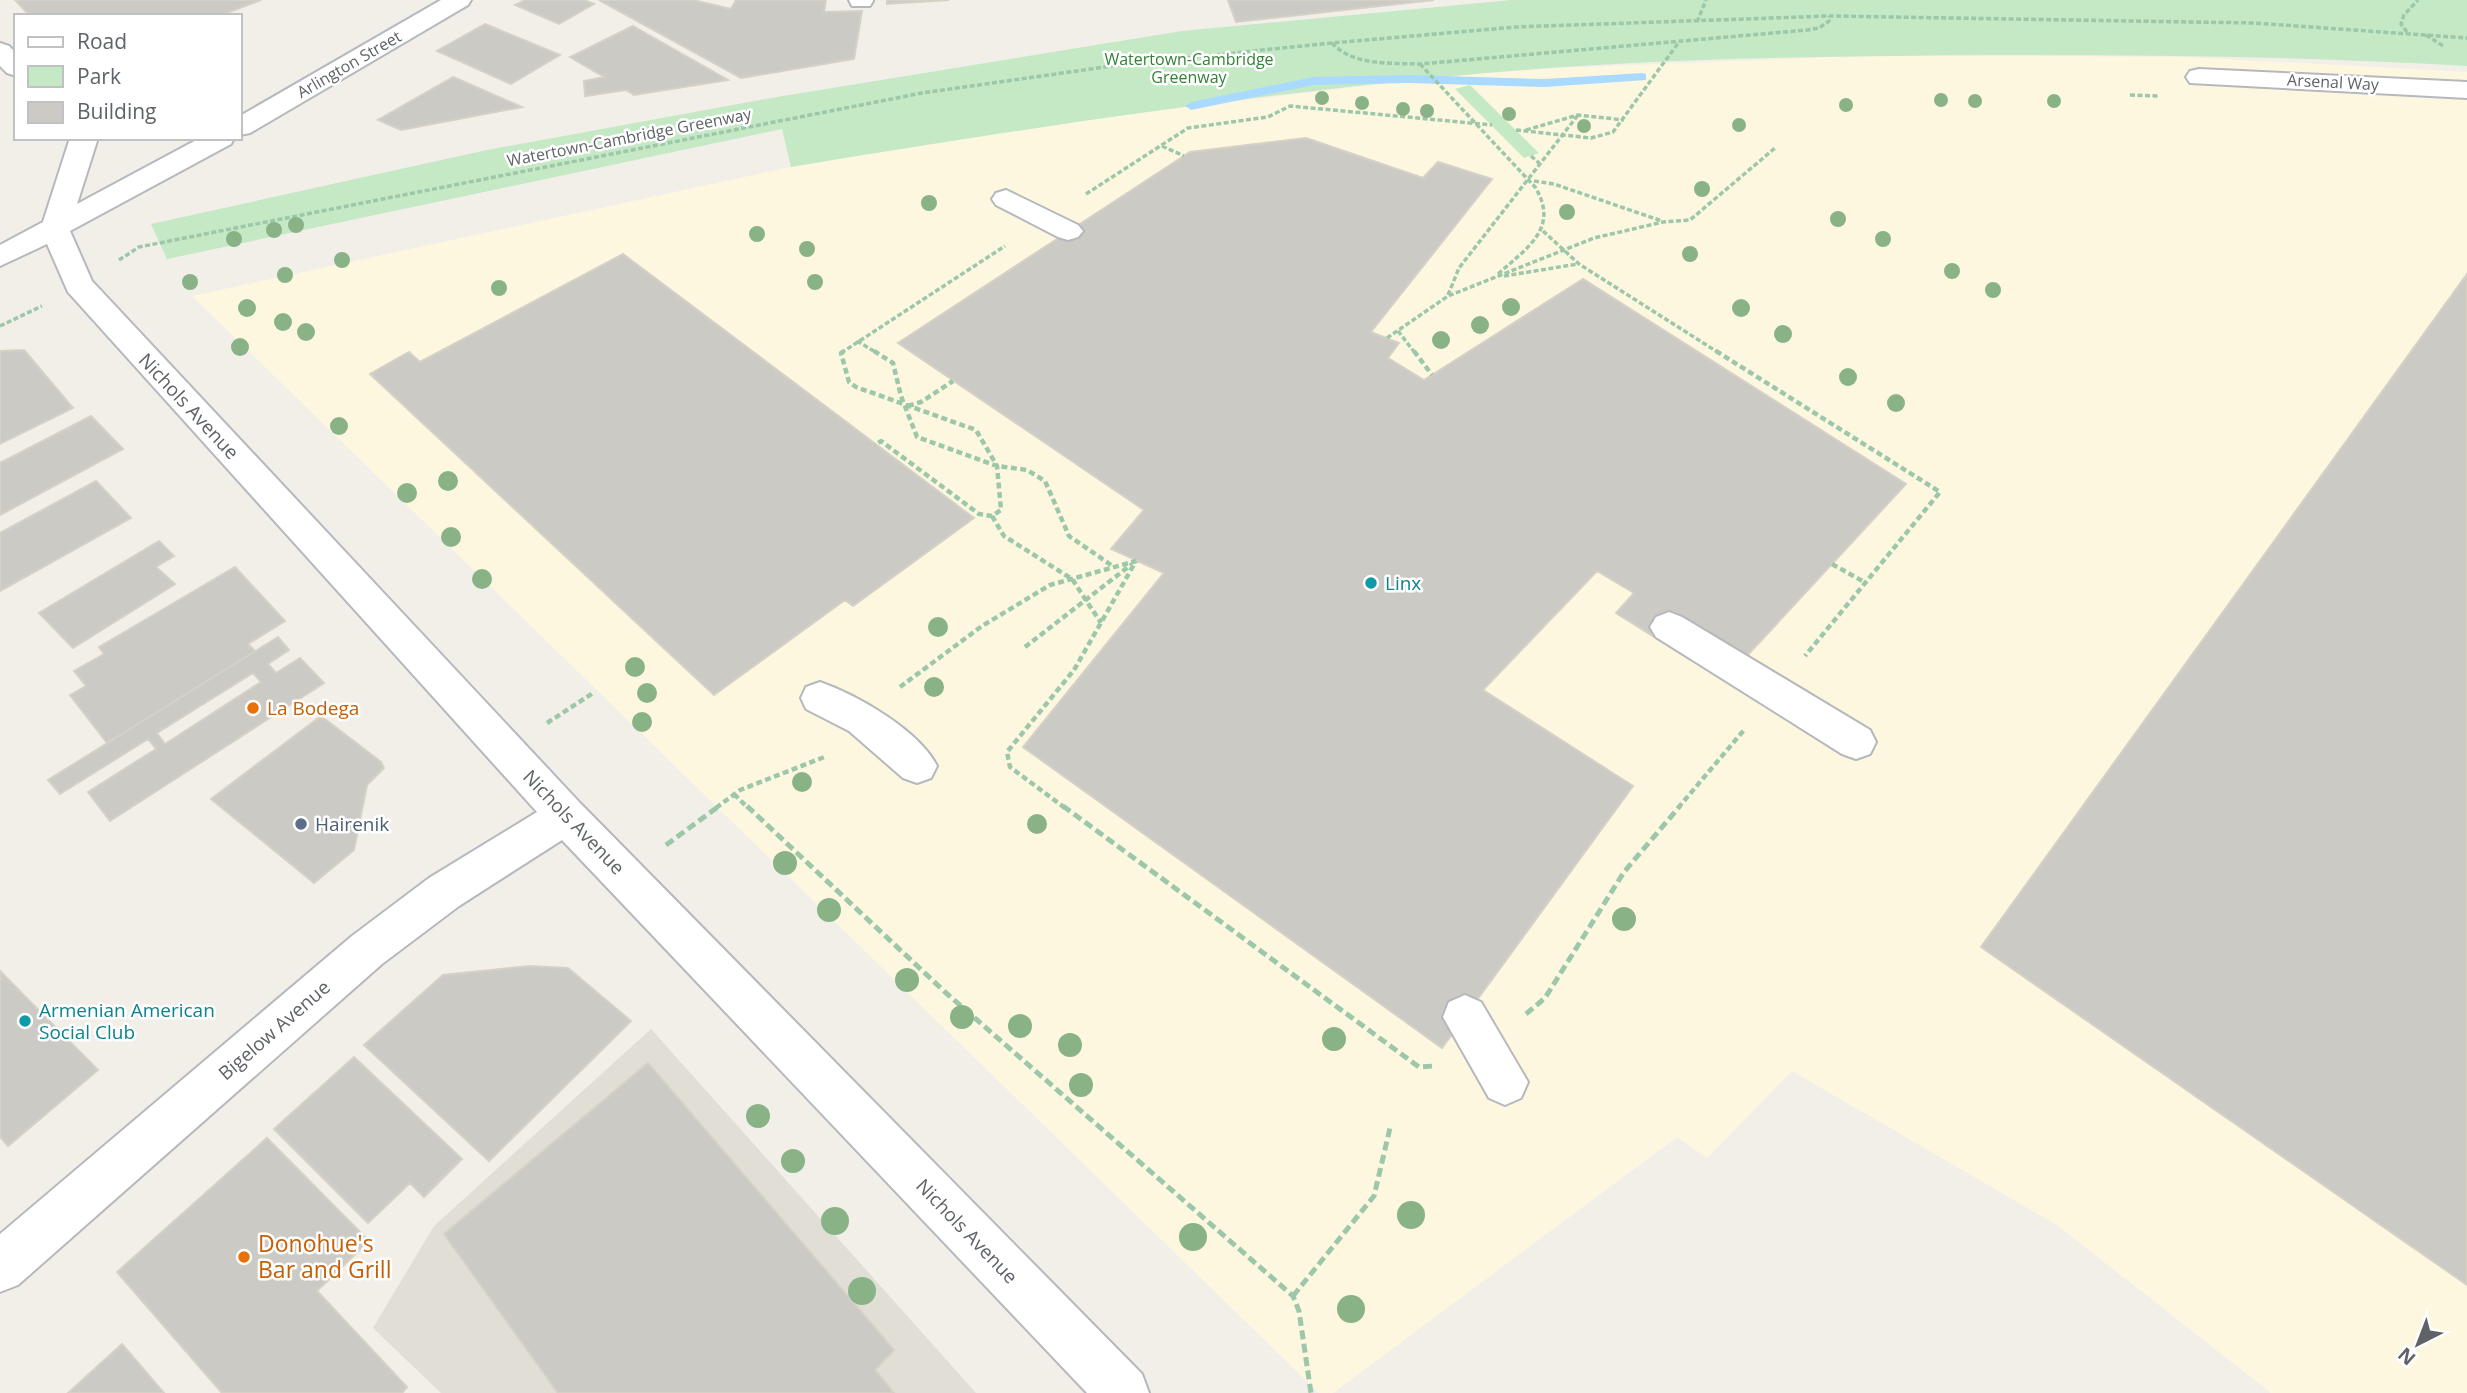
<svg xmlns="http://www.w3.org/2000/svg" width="2467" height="1393" viewBox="0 0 2467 1393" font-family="'Open Sans',sans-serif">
	<rect width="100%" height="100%" fill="#f1efe8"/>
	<!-- commercial -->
	<path fill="#fef7e0" d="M1887,55L2187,57L2467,72V1393H2271L2057,1225L1792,1071L1707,1158L1677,1137L1333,1393H1319L192,296L791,167L1046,124L1449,76L1557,68Z"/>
	<!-- education -->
	<path fill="#e1ded6" d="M651,1029L976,1393H441L373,1328L434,1226Z"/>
	<!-- green -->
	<path fill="#c5e8c5" d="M1512,0H2467V66C2315,57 2162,55 2010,55C1822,56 1632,58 1444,77C1225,98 1008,131 791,167L782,129L167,259L151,224L487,150L771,98L1182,31Z
		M1470,85L1539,153L1524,158L1455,89Z"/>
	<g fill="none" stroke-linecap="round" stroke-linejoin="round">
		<!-- stream -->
		<path fill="#aadaff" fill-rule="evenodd" d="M1642,73L1646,74V80L1545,87L1408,83L1314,85L1191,110L1185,106L1191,102L1314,77L1408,75L1545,79Z"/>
	</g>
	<!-- building -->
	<path fill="#cccac5" stroke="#d6d1c6" stroke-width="2" fill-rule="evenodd" d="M15,0H261L219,16H30Z
		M525,0H584L594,4L559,24L515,5Z
		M599,0H693L731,9L736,0H826L824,12L862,11L854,59L741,78Z
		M887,0H949L887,4Z
		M1228,0H1434L1236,22Z
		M485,24L560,55L511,84L437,51Z
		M633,26L728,80L634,95L626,90L585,96L584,81L604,77L570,57Z
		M453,77L522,107L401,130L378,120Z
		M1306,138L1423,178L1438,162L1492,179L1371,332L1399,343L1388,358L1424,380L1583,279L1906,484L1745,658L1677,619L1659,640L1616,613L1634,593L1597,571L1483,690L1633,786L1442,1048L1023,747L1164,573L1111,549L1144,510L898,343L1190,152Z
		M623,254L974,518L853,606L845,600L714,695L370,374L409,352L420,362Z
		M2467,274V1285L1981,947Z
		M24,350L73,408L0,444V351Z
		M91,416L123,449L0,515V463Z
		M96,481L131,518L0,591V533Z
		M159,541L174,556L156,567L175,584L73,648L39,613Z
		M235,567L285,621L248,644L255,651L107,743L70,695L86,686L74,671L104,654L99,647Z
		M278,637L289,650L268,664L276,673L300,658L324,683L110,821L88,792L156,749L148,739L60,794L48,780ZM253,673L261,682L165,744L157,733Z
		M321,716L381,762L384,768L367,785L354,850L314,883L211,799Z
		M529,966L568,968L631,1021L489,1161L364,1045L443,975Z
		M0,971L98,1070L8,1146L0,1137Z
		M354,1057L462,1159L424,1197L410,1183L368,1223L274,1129Z
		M648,1063L894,1350L875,1370L894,1393H558L444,1234Z
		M267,1138L369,1241L317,1291L407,1387L402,1393H222L117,1272Z
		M122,1344L164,1393H68Z"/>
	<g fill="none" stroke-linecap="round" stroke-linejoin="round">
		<defs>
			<path id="minor" d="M441,0H471L468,5L250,133L240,135V116Z
				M849,0H873V1L870,6H852Z
				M0,43L9,46L16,53V76L7,73L0,66Z
				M2199,69L2467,82V98L2190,83L2186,77L2190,71Z
				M68,138H95L97,141L77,204L200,138H234L231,144L70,231L92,281L580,803L1142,1374L1149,1393H1087L562,840L459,906L382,964L18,1285L0,1292V1234L352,936L429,878L537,812L68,292L47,244L0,266V245L43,222L69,141Z
				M1006,190L1078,225L1083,231L1078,237L1068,240L1058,237L996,205L992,199L996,193Z
				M1669,612L1682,617L1870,730L1876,742L1870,754L1856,759L1842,754L1656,637L1650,627L1656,617Z
				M820,682C857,695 919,730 937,766L931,778L917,783L903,778L849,731L806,709L801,698L806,687Z
				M1465,995L1481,1002L1528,1082L1521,1098L1505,1105L1489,1098L1443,1017L1449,1002Z"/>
		</defs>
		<!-- minor casing -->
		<use href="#minor" stroke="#b5b8bc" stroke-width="4"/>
		<!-- path-far2 -->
		<path stroke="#9cc7a9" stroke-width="3.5" stroke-dasharray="5 2.5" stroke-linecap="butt" d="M1697,22L1706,0
			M2407,32L2401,24L2404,15L2418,0
			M2426,35L2445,47
			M1332,43C1353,66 1391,63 1420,64L1807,30L1819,28L1829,21V16
			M1420,64L1535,187C1560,228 1527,248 1498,274
			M2130,95L2160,96
			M1516,130L1591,138L1613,132L1679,42
			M1526,130L1578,115L1624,120
			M1162,146L1184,156
			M1531,156L1539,163
			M1534,181L1554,184L1662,221
			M1086,194L1188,128L1268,117L1290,106L1492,125
			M1543,231L1579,264L1719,353
			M119,260L139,247L922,93L1126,64L1332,43L1516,27L1829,16L2254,23L2467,38
			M1504,276L1578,264
			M1448,295L1459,268L1578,115
			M0,326L42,306
			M1398,331L1415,353
			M1387,338L1448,296L1594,238L1663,222L1690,220L1775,148
			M857,341L877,353
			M841,353L1005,246"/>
		<!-- path-far1 -->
		<path stroke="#9cc7a9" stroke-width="4.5" stroke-dasharray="6 3.5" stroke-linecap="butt" d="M844,351L841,353L849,382L856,387L976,430L997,466L1001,510L992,516L979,514L881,441L875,445
			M874,351L893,363L901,396L917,437L997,466L1027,470L1045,481L1069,536L1114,567
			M1414,351L1432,375
			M1716,351L1940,492L1805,656
			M908,406L921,402L953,381
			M992,516L1004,536L1072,579L1101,623
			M1832,564L1866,583
			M1025,647L1132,564
			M900,687L982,626L1050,585L1136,561
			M547,723L593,693
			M734,794L748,808
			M716,808L740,790L827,756
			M1065,808L1010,767L1007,752L1074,670L1136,561
			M1678,808L1744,730"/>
		<!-- path -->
		<path stroke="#9cc7a9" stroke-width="5" stroke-dasharray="9 4.5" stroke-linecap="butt" d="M747,806L945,992L1293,1296L1299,1311L1311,1393
			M1063,806L1419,1067L1434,1066
			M666,845L719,806
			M1526,1014L1545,998L1624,872L1680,806
			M1293,1296L1374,1196L1390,1128"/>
		<!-- minor -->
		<use href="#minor" fill="#fff" fill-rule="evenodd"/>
	</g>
	<!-- trees -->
	<g fill="#89b387">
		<circle cx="1322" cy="98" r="7"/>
		<circle cx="1941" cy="100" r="7"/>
		<circle cx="1975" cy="101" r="7"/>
		<circle cx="2054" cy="101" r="7"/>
		<circle cx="1362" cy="103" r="7"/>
		<circle cx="1846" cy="105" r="7"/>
		<circle cx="1403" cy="109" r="7"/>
		<circle cx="1427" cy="111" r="7"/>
		<circle cx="1509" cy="114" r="7"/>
		<circle cx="1739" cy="125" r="7"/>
		<circle cx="1584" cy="126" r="7"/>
		<circle cx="1702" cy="189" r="8"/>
		<circle cx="929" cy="203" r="8"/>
		<circle cx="1567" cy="212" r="8"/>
		<circle cx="1838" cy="219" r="8"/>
		<circle cx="296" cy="225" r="8"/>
		<circle cx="274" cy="230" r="8"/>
		<circle cx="757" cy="234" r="8"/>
		<circle cx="234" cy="239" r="8"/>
		<circle cx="1883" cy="239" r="8"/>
		<circle cx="807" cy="249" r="8"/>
		<circle cx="1690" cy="254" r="8"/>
		<circle cx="342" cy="260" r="8"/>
		<circle cx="1952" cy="271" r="8"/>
		<circle cx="285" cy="275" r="8"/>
		<circle cx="190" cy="282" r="8"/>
		<circle cx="815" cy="282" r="8"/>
		<circle cx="499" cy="288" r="8"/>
		<circle cx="1993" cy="290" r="8"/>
		<circle cx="1511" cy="307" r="9"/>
		<circle cx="247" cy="308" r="9"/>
		<circle cx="1741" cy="308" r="9"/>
		<circle cx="283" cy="322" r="9"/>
		<circle cx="1480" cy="325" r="9"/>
		<circle cx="306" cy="332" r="9"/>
		<circle cx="1783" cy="334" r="9"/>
		<circle cx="1441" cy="340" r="9"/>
		<circle cx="240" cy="347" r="9"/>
		<circle cx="1848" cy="377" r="9"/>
		<circle cx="1896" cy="403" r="9"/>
		<circle cx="339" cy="426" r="9"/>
		<circle cx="448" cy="481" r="10"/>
		<circle cx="407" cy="493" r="10"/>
		<circle cx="451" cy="537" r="10"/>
		<circle cx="482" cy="579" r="10"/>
		<circle cx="938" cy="627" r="10"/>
		<circle cx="635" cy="667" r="10"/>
		<circle cx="934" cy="687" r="10"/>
		<circle cx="647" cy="693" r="10"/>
		<circle cx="642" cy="722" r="10"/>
		<circle cx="802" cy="782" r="10"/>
		<circle cx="1037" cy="824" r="10"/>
		<circle cx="785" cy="863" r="12"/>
		<circle cx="829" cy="910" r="12"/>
		<circle cx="1624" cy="919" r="12"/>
		<circle cx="907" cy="980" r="12"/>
		<circle cx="962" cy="1017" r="12"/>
		<circle cx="1020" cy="1026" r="12"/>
		<circle cx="1334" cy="1039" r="12"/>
		<circle cx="1070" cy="1045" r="12"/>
		<circle cx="1081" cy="1085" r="12"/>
		<circle cx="758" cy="1116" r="12"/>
		<circle cx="793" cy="1161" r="12"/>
		<circle cx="1411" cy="1215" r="14"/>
		<circle cx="835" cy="1221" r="14"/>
		<circle cx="1193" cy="1237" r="14"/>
		<circle cx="862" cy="1291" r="14"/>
		<circle cx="1351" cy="1309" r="14"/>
	</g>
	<!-- markers -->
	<g fill="#0f9aa8" stroke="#fff" stroke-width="2.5">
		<circle cx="1371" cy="583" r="7"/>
		<circle cx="25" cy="1021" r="7"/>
	</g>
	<g fill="#e8710a" stroke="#fff" stroke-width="2.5">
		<circle cx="253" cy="708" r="7"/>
		<circle cx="244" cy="1257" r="7"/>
	</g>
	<circle fill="#5c6f8a" stroke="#fff" stroke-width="2.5" cx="301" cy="824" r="7"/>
	<g text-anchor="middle" stroke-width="5" stroke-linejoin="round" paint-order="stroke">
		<!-- far-park labels -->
		<g font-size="16" fill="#348238" stroke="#fff">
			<text x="1189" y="65">Watertown-Cambridge<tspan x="1189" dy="18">Greenway</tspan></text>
		</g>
		<!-- far-street labels -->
		<g font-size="16" fill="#5f6368" stroke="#fff">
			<text transform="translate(349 64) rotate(-30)" y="6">Arlington Street</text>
			<text transform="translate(2333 82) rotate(3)" y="6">Arsenal Way</text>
			<text transform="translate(629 137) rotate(-11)" y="6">Watertown-Cambridge Greenway</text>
		</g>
		<!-- street labels -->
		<g font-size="19" fill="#5f6368" stroke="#fff">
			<text transform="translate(189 406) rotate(47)" y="7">Nichols Avenue</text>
			<text transform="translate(574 822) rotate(46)" y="7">Nichols Avenue</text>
			<text transform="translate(274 1030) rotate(-41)" y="7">Bigelow Avenue</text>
			<text transform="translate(967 1231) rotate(46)" y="7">Nichols Avenue</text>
		</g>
		<!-- culture labels -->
		<g font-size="19" fill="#0d838f" stroke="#fff" text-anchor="start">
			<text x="1385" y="590">Linx</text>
			<text x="39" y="1017">Armenian American<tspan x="39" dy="22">Social Club</tspan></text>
		</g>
		<!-- food labels -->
		<g font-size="19" fill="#c56008" stroke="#fff" text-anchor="start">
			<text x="267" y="715">La Bodega</text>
		</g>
		<!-- service labels -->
		<g font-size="19" fill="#4e5e75" stroke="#fff" text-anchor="start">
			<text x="315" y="831">Hairenik</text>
		</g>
		<!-- near-food labels -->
		<g font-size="23" fill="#c56008" stroke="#fff" text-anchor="start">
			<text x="258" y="1252">Donohue's<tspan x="258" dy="26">Bar and Grill</tspan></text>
		</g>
	</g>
	<!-- legend -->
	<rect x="14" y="14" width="228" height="126" fill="#ffffff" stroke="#bfc1c3" stroke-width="2"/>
	<rect x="28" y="37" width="35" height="10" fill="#ffffff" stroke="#bfc1c3" stroke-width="2"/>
	<text x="77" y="49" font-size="21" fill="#5f6368">Road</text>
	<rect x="28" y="66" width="35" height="21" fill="#c5e8c5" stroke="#bfc1c3" stroke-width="2"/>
	<text x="77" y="84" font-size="21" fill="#5f6368">Park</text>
	<rect x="28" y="102" width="35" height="21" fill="#cccac5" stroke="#bfc1c3" stroke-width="2"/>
	<text x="77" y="119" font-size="21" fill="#5f6368">Building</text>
	<!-- north arrow -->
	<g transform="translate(2418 1344) rotate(222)" stroke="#ffffff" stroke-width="5" paint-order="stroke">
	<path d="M0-5L12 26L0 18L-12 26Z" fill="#5f6368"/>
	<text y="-10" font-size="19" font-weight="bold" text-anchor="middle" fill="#5f6368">N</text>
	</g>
</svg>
